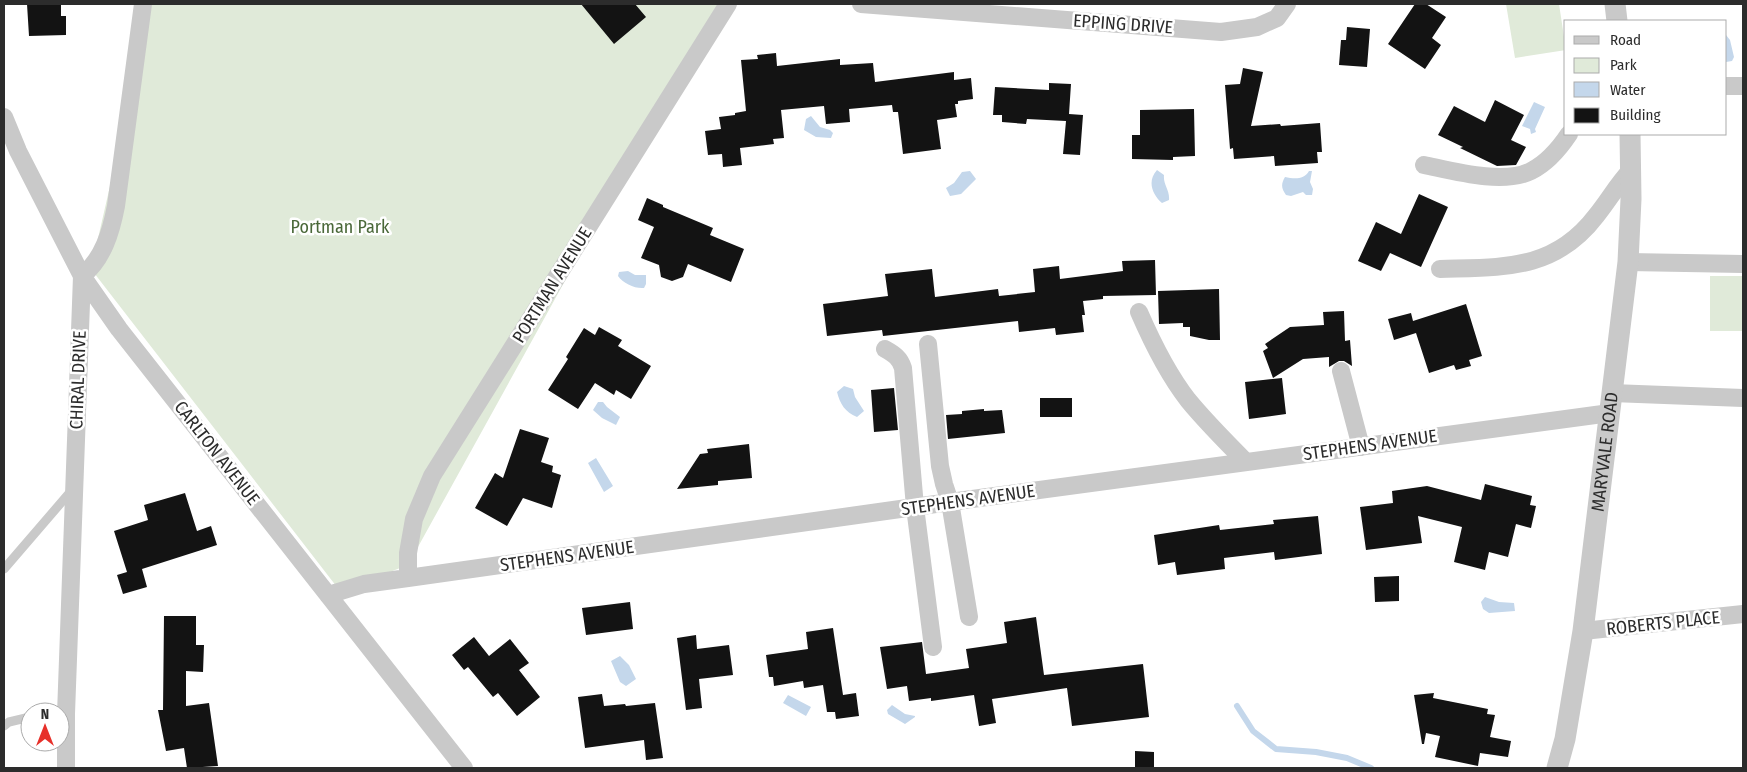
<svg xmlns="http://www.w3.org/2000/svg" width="1747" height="772" viewBox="0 0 1747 772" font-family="'Fira Sans Condensed',sans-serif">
	<rect width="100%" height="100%" fill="#fff"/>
	<!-- green -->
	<path fill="#e0ead9" d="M146,4H718L408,565L340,591L91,269L129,103Z
		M1506,4H1559L1566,50L1515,58Z
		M1710,276H1743V331H1710Z"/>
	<!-- water -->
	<path fill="#c4d7eb" d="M1726,35L1730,40L1734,57L1732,61L1726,62Z
		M1534,102L1545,107L1535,129L1536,132L1531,134L1530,129L1522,126Z
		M811,116L820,127L830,130L833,133L831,138L816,137L804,130L806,119Z
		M1157,170L1164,175C1163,185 1170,190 1169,200L1162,203C1152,194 1147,181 1157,170Z
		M970,171L976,179L961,194L950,196L946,188L954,183L962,172Z
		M1309,171H1312L1310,182L1313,189L1312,195H1306L1303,192L1291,196L1286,195C1281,188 1281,184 1285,177C1294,179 1304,180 1309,171Z
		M628,271L635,275H646V284L644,288C635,289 623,283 618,276L619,272Z
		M844,386L853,389L855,397L864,411L857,417C845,412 840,404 837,392Z
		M598,402H603L607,407L620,417L616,425L602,418L593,410Z
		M596,458L613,486L604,492L588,463Z
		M1485,597L1499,602L1514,603L1515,611L1489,613L1483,609L1481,602Z
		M620,656L629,665L636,679L626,686L620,682L611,661Z
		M788,695L811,707L806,716L783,703Z
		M892,705L905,714L915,716V717L905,724L888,714L887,710Z"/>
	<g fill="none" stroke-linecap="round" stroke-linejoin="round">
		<!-- stream -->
		<path stroke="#c4d7eb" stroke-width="6" d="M1237,706L1253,731L1276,749L1316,752L1347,758L1371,768"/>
	</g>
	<!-- building -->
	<path fill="#131313" d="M27,4H61V16H66V35L29,36Z
		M581,4H635L646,17L614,44Z
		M1415,4H1426L1446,17L1432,38L1441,45L1425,69L1388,44Z
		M1347,27L1370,29L1367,67L1339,65L1341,40H1346Z
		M776,53L777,66L840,59V65L873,63L875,82L954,72V80L971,78L973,99L958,101V104H955L957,117L937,120L941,149L903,154L898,112H893L892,105L849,109L850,122L826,124L824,106L781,110L784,138L773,139L774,144L740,148L742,165L723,167L722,154L708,155L705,131L721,129L719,117L735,115V113L746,111L741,60L758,59L757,55Z
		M1243,68L1263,72L1251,126L1280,124L1281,126L1320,123L1322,152H1317L1318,163L1275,166L1274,156L1234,159L1233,148L1230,149L1225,85L1240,84Z
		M1049,83L1071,84L1069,114L1083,115L1080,155L1063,154L1066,121L1027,119L1026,124L1002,122V115H993L995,87L1049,90Z
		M1495,100L1524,115L1511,140L1526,147L1516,165L1497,166L1460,148L1463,147L1438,135L1454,106L1485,122Z
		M1194,109L1195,156L1173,157V160L1132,159V135H1140V110Z
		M1419,194L1448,207L1421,267L1390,253L1381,271L1358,261L1376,222L1401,234Z
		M647,198L663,205V207L713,228L710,235L744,249L731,282L688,264L683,277L672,281L661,277L659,265L641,258L654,227L638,220Z
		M1155,260L1156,295L1103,296V299L1083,301L1085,315H1082L1084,332L1056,335L1055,328L1019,332L1018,321L883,336L882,330L827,336L823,304L888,296L885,274L932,269L935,297L998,289L999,296L1035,292L1033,269L1059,266L1060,279L1123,271L1122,261Z
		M1219,289L1220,340H1209L1190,336V327H1183V323L1159,324L1158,291Z
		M1466,304L1482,356L1469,360L1471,366L1456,370L1454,365L1429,373L1416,333L1394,340L1388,319L1411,313L1413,321Z
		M1344,311L1345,341L1350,340L1352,366L1344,361H1339L1329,367V357L1303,359L1273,378L1263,351L1268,348L1265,344L1290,327L1324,325L1323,312Z
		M599,327L622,340L618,346L651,366L631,399L616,390L614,395L595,383L578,409L548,390L568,359L566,357L584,328L595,335Z
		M1282,378L1286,414L1249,419L1245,382Z
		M894,388L898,430L874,432L871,390Z
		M1040,398H1072V417H1040Z
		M984,409V411L1002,410L1005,433L948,439L946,415L962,414V411Z
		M520,429L549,438L541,462L553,466L552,472L561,475L552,508L523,498L507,526L475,508L495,473L503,478Z
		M749,444L752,478L718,481V485L677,489L700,454L708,453L707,449Z
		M1485,484L1532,496L1530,505L1536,506L1531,528L1516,524L1508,557L1489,552L1485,570L1454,562L1462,527L1418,516L1422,543L1366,550L1360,507L1393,503L1392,491L1427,486L1481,500Z
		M185,493L197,531L211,526L217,545L142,569L147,587L123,594L117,575L127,572L114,531L148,520L144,505Z
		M1318,516L1322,554L1275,560L1274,552L1224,558L1225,569L1177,575L1175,562L1158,565L1154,535L1219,525L1220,530L1274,524L1273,520Z
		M1399,576V601L1375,602L1374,577Z
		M630,602L633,629L586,635L582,608Z
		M164,616H196V645H204L203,672L186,671V706L209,703L218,766L187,768L184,748L166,751L158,710H163Z
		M1036,617L1044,675L1143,664L1149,717L1072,726L1067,688L992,699L996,723L979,726L974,695L931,701V698L909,701L907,686L887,689L880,647L922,642L926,674L969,668L966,649L1007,643L1004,622Z
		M833,628L843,695L856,693L859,716L836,719L835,712H827L823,685L804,688L803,681L774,686L773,677H769L766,655L808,649L806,632Z
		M696,635L697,649L729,645L733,675L699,679L702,708L686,710L677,638Z
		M474,637L489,656L510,639L529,663L519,670L540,697L517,716L498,693L493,697L468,667L464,670L452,655Z
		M1434,693L1433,698L1488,709L1487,714L1495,715L1490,737L1511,741L1508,757L1480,753L1478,766L1435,757L1440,736L1426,733L1424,744H1422L1414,695Z
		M602,694L604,706L625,704L626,706L655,703L663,758L646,760L644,740L585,748L578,697Z
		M1135,751L1154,752V768H1135Z"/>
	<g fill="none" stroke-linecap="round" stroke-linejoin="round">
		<!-- service -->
		<path stroke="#c9c9c9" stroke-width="9" d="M4,569L72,490
			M4,726L9,722L30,717"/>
		<!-- minor -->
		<path stroke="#c9c9c9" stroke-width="18" d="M861,4L1221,32L1257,27L1277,18L1287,4
			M1726,86H1743
			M4,117L18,151L82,276L119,329L464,768
			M1424,165C1453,171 1503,185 1531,171C1547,163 1559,149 1569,134
			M1628,262L1743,264
			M1440,269C1503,267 1554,271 1596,216C1609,200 1617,185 1631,170
			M1139,312C1152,342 1167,373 1188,400C1206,422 1226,442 1246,462
			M928,344L940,466L944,484L950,502L969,617
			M885,349C894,354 900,358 903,368L915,507L933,647
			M1341,371L1361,447
			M1612,393L1743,398
			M408,578V553L414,519L432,476L728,4
			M328,595L364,584L408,578L950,502L1610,413
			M1583,631L1743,614
			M66,768V714L82,276C103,259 111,232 116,206L143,4"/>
		<!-- tertiary -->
		<g stroke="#c9c9c9" stroke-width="21">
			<path d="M1615,4L1617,21"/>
			<path id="s1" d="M1557,768L1565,739L1583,631L1628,262L1631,199L1630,134"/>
		</g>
	</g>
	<g text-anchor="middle" stroke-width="5" stroke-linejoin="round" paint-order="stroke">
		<!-- street labels -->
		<g font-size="18" fill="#2c2c2c" stroke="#fff">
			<text transform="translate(1123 24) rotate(4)" y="6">EPPING DRIVE</text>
			<text transform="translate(552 285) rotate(-58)" y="6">PORTMAN AVENUE</text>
			<text transform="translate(78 380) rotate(-88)" y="6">CHIRAL DRIVE</text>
			<text transform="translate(1370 445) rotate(-8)" y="6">STEPHENS AVENUE</text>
			<text dy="6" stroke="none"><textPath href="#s1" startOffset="320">MARYVALE ROAD</textPath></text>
			<text transform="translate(217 453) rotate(52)" y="6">CARLTON AVENUE</text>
			<text transform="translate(968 500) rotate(-8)" y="6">STEPHENS AVENUE</text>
			<text transform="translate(567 556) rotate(-8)" y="6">STEPHENS AVENUE</text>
			<text transform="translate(1663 623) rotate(-6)" y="6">ROBERTS PLACE</text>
		</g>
		<!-- park labels -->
		<g font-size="18" fill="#4a6839" stroke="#fff">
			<text x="340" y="233">Portman Park</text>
		</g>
	</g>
	<!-- border -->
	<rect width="1747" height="772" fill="none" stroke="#2c2c2c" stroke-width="10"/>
	<!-- legend -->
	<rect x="1564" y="20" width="162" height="115" fill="#ffffff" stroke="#ababab"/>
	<rect x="1574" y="36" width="25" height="8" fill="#c9c9c9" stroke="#ababab"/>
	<text x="1610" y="45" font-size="15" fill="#2c2c2c">Road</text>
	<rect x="1574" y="58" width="25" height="15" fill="#e0ead9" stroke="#ababab"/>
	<text x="1610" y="70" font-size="15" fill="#2c2c2c">Park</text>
	<rect x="1574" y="82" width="25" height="15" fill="#c4d7eb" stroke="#ababab"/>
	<text x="1610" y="95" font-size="15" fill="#2c2c2c">Water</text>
	<rect x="1574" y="108" width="25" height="15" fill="#131313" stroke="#ababab"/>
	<text x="1610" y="120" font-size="15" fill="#2c2c2c">Building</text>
	<!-- north arrow -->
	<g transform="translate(45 727)"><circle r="24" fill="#ffffff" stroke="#ababab"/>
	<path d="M0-4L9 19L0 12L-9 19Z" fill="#e7302a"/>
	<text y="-8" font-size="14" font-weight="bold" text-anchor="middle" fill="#2c2c2c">N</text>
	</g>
</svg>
